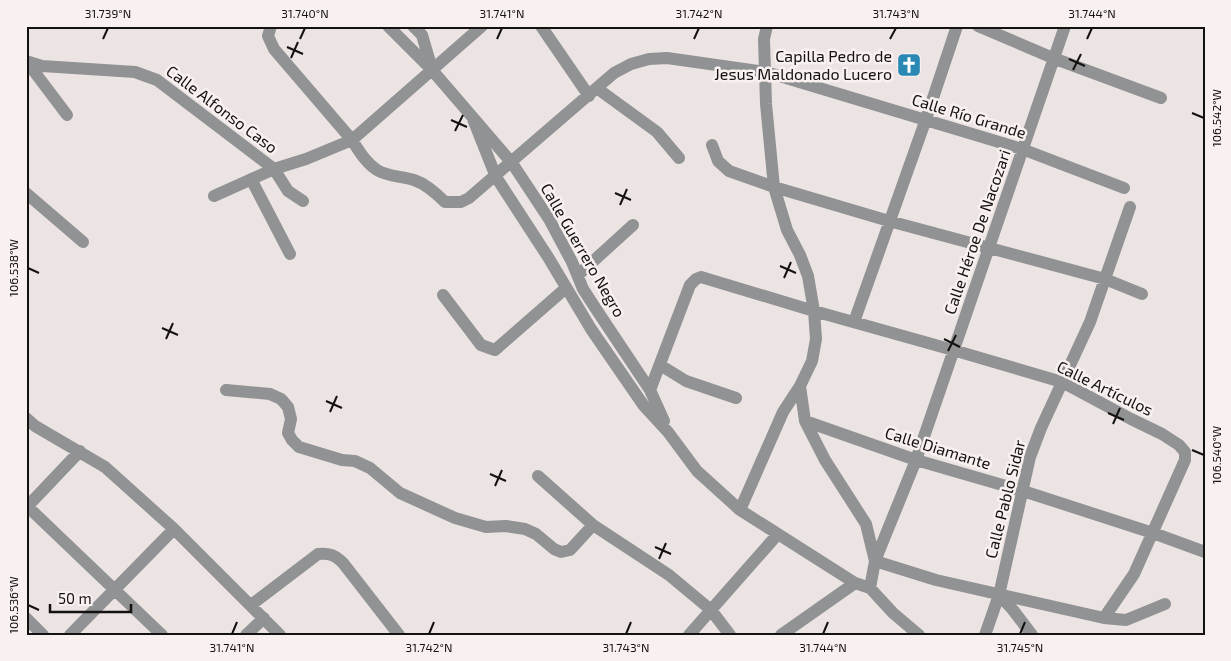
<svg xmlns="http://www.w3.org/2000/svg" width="1231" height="661" viewBox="0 0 1231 661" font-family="'Exo 2',sans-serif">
	<rect width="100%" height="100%" fill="#ece4e3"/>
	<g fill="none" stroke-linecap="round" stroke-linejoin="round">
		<!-- minor -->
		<path stroke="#909294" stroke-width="12" d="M271,26L268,36L274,49L352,140C359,151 366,163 377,170C388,177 401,176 414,180C426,184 436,193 445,202H461L469,198L614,73L631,64L649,59L667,58L766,72L1022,149L1124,188
			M388,26L432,70L512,163L549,219L572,262L583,289L596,309L650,390L664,421
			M413,26L422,35L432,69
			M541,26L589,96
			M767,26L764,39L766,104L774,187L787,230L800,255L808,276L814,311L816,339L812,361L800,386L805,421L825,460L866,524L875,561
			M978,26L1053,58L1161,98
			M26,61L42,66L135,72L157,80L274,169L306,159L352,140L482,26
			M27,62L67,115
			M598,89L657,132L679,158
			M473,119L496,177L548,257L591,329L644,406L668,432L697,471L740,510L855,583L870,588L893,613L919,635
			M712,145L718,161L729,171L774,187L889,221L1105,279L1142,294
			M251,179L290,254
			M26,193L83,242
			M214,196L274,169L288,191L303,201
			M578,275L633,225
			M443,295L481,345L495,350L566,288
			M854,322L926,119L957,26
			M660,365L686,381L736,398
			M226,390L270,394L281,399L288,407L291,419L288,433L292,440L299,447L342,460L355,461L370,468L400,493L455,518L486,527L506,526L525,529L536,534L554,549L561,552L570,550L593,525
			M650,390L690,285L696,279L701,277L814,311L953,350L1062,382L1131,419L1162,434L1179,445L1185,452V460L1134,574L1104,618
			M26,418L35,426L105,467L174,529L280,635
			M805,421L916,460L1023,491L1153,533L1205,552
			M538,476L593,525L669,575L711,610L730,635
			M28,507L162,635
			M26,508L80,451
			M740,510L783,412L800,386
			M875,561L936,580L1104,618L1126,620L1165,604
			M870,588L875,561L916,460L1065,26
			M999,595L1013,610L1032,635
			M251,605L318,554C330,553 335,555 343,563L399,635
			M26,618L43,635
			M70,635L174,529
			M246,635L264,618
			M689,635L777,535
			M781,635L855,583
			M985,635L999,595L1030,457L1041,428L1090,322L1130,207"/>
	</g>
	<!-- ticks -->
	<path fill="none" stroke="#141111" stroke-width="2" d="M103,39L108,28M300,39L305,28M497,39L502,28M694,39L699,28M890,39L896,28M1087,39L1092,28M287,47L303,54M291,58L298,42M1069,59L1085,66M1073,70L1081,54M1192,113L1204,118M451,120L467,127M455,131L463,115M615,193L631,200M620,205L627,189M780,266L796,273M28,268L39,273M784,278L791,262M162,328L178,335M166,339L173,323M944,339L960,347M948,351L956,335M326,401L342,408M330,412L337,396M1108,413L1124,420M1113,424L1120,408M1192,450L1204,455M490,474L506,481M495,486L502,470M655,547L671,554M659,559L666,543M28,605L39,610M232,634L237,622M429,634L434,622M626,634L631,622M823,634L828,622M1020,634L1025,622"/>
	<!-- icons -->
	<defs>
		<symbol id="church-square" viewBox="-11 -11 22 22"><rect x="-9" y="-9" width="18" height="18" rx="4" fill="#2a88b4" stroke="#f9f1f0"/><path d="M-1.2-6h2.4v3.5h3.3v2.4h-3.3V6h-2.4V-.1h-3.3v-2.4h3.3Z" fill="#fff"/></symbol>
	</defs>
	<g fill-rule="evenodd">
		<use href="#church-square" x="895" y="51" width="28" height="28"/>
	</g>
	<g text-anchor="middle" stroke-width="5" stroke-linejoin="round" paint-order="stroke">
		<!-- poi labels -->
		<g font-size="16" fill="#141111" stroke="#f9f1f0" text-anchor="end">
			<text x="892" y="62">Capilla Pedro de<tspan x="892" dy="18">Jesus Maldonado Lucero</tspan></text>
		</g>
		<!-- street labels -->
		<g font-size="16" fill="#141111" stroke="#f9f1f0">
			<text transform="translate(222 109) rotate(37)" y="6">Calle Alfonso Caso</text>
			<text transform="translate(969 116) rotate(17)" y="6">Calle Río Grande</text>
			<text transform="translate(977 232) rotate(-71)" y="6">Calle Héroe De Nacozari</text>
			<text transform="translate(583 250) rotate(60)" y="6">Calle Guerrero Negro</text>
			<text transform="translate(1105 388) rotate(26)" y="6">Calle Artículos</text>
			<text transform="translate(938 448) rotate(17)" y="6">Calle Diamante</text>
			<text transform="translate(1005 499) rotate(-76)" y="6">Calle Pablo Sidar</text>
		</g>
	</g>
	<!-- border -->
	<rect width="1231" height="661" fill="none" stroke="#f9f1f0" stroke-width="55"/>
	<!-- scale -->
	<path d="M50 604v8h81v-8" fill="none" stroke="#141111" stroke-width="2.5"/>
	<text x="58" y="604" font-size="15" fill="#141111" stroke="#f9f1f0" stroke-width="4" paint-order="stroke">50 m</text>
	<rect x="28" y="28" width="1176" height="606" fill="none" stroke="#141111" stroke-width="2"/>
	<g font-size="12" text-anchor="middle" fill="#141111">
		<text x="108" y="18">31.739°N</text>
		<text x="305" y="18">31.740°N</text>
		<text x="502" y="18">31.741°N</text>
		<text x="699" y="18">31.742°N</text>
		<text x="896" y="18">31.743°N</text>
		<text x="1092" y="18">31.744°N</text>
		<text transform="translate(1217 118) rotate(-90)" y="4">106.542°W</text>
		<text transform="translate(14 268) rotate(-90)" y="4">106.538°W</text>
		<text transform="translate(1217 455) rotate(-90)" y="4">106.540°W</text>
		<text transform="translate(14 605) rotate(-90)" y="4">106.536°W</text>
		<text x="232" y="652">31.741°N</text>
		<text x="429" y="652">31.742°N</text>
		<text x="626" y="652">31.743°N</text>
		<text x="823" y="652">31.744°N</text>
		<text x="1020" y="652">31.745°N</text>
	</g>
</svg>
